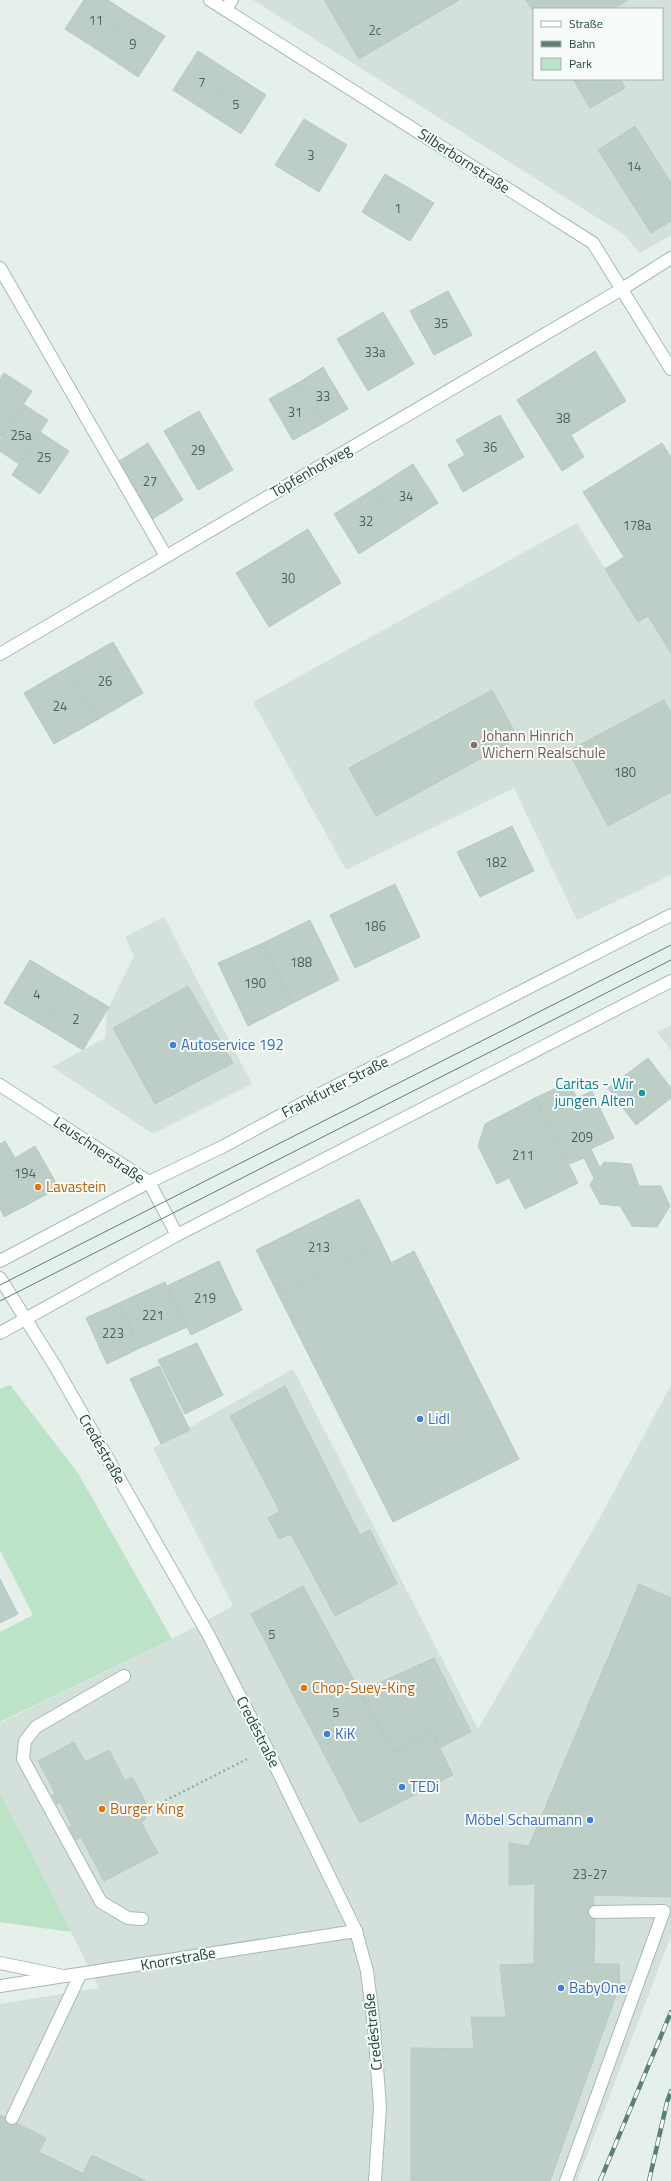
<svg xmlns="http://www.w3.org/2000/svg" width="671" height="2181" viewBox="0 0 671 2181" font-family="'Titillium Web',sans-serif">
	<rect width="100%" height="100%" fill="#e5f0eb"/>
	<!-- built -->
	<path fill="#d3e1da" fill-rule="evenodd" d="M253,0H671V235L640,253L623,234ZM534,9H662V79H534Z
		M577,523L638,622L648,616L671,653V875L577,920L514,788L346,870L253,702Z
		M164,917L252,1084L153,1134L52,1067L105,1038L107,1011L134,956L125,937Z
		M671,1025V1050L657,1032Z
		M293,1369L478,1729L598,1521L671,1385V1936L577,2181H0V2004L99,1988L0,1792V1723L172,1639L233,1606L153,1448Z"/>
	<!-- green -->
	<path fill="#bce3c8" d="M10,1385L78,1473L172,1639L0,1722V1632L33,1615L0,1550V1389Z
		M0,1792L71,1932L0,1922Z"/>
	<!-- building -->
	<path fill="#bdcec7" stroke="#b6cac3" d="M84,0H108L126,12L101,52L65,29Z
		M324,0H459L359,59Z
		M526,0H628L613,9H534V13Z
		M126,12L165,36L138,77L101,52Z
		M198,51L232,73L207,112L173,90Z
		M232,73L266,95L241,134L207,112Z
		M573,79H620L625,88L590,108Z
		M304,119L347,145L319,192L275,165Z
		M635,126L671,183V221L651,233L598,150Z
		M385,174L434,203L410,241L362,212Z
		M448,291L472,335L434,355L410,311Z
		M383,312L414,364L368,391L337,339Z
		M595,351L626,401L571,435L584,457L562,471L517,400Z
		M323,367L348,409L322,424L298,383Z
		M4,373L32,391L2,437L0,436V379Z
		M298,383L322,424L293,440L269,399Z
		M23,404L48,420L19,464L0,451V440Z
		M199,411L233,470L198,490L164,431Z
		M500,415L524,457L463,492L448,465L465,455L456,440Z
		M40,432L69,451L40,494L12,475Z
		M148,443L183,500L151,520L116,463Z
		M662,443L671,457V653L648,616L638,622L605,569L624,557L583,492Z
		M413,464L438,503L398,529L374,489Z
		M374,489L398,529L359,554L334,514Z
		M308,529L341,583L269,627L236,573Z
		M113,642L143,693L97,720L67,668Z
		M67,668L97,720L54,744L24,693Z
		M492,690L518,738L376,816L349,768Z
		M664,700L671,713V792L608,826L568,751Z
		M512,826L534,871L480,897L457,852Z
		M395,884L420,937L355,968L330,915Z
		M310,920L339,980L293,1003L263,943Z
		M263,943L293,1003L248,1026L218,963Z
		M30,960L70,984L45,1027L4,1003Z
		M70,984L109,1007L83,1050L45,1027Z
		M188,986L233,1063L155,1104L113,1028Z
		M648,1058L671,1088V1098L636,1125L608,1088Z
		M569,1082L577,1098L592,1091L614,1138L591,1149L600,1168L604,1162L631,1164L639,1186H661L670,1206L657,1227L632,1226L620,1206L600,1204L590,1185L594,1178L584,1158L569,1164L535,1098Z
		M535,1098L578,1183L525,1209L509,1178L497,1184L478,1146L485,1124Z
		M5,1141L15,1158L35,1146L59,1188L4,1217L0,1208V1144Z
		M359,1199L382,1244L279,1296L256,1250Z
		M382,1244L391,1263L414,1251L519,1459L393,1522L279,1296Z
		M219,1261L242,1310L191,1335L167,1286Z
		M165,1282L187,1327L140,1348L119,1303Z
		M119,1303L140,1348L107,1364L86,1318Z
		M197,1343L223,1395L185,1414L158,1360Z
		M159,1366L190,1430L161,1444L130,1379Z
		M285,1386L360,1535L370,1530L397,1584L335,1616L291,1534L279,1539L268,1518L280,1511L230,1416Z
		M0,1579L18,1614L0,1623Z
		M639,1584L671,1598V1897L593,1895L595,1912L594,1964H619L620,1984L550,2181H411V2048L474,2049L471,2017H506L500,1965L534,1964L535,1884L509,1885V1843L529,1846Z
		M303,1586L393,1752L432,1732L453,1775L360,1823L251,1614Z
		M434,1658L471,1732L439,1748L432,1732L393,1752L359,1692Z
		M74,1742L85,1762L109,1750L125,1781L132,1777L146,1803L140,1806L146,1819L141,1822L158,1853L104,1881L81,1837L76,1840L69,1827L72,1826L60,1802L57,1804L52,1795L55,1793L38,1761Z
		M0,2115L46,2138L39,2152L86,2175L83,2181H0Z
		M92,2155L146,2181H79Z"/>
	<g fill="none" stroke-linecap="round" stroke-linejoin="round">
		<defs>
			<path id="lane" d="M226,9L232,0
				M0,268L166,556
				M124,1676L36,1727L25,1741L23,1759L101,1902L128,1918L142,1919
				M0,1963L63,1976
				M12,2118L80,1975
				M566,2181L664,1911L595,1912"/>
			<path id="street" d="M210,0L593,243L671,369
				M0,654L622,289L671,258
				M0,1986L356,1931"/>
			<path id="secondary" d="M0,1085L149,1182L177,1235
				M0,1261L149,1182L224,1146L318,1095L671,915
				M0,1278L55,1366L208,1634L267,1749L356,1931L367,1971L374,2027L380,2107L375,2181
				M0,1333L177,1235L671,981"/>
		</defs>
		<!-- lane casing -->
		<use href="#lane" stroke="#a6b9b3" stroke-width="14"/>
		<!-- street casing -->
		<use href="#street" stroke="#a6b9b3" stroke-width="14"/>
		<!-- secondary casing -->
		<use href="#secondary" stroke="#a2bdb4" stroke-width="14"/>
		<!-- path -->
		<path stroke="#82b7a8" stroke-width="2.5" stroke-dasharray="2 3" stroke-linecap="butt" d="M143,1812L247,1759"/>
		<!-- lane -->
		<use href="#lane" stroke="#fff" stroke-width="12"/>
		<!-- street -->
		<use href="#street" stroke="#fff" stroke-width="12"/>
		<!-- secondary -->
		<use href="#secondary" stroke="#fff" stroke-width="12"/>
		<!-- tram -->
		<path stroke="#5c8077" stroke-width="1" d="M0,1285L671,945
			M0,1301L671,960"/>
		<defs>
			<path id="rail" d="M600,2181L671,2012
				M649,2181L667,2102L671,2091"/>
		</defs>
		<!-- rail casing -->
		<use href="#rail" stroke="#5c8077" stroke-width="4.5"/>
		<!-- rail -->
		<use href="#rail" stroke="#f7fbf9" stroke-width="3" stroke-dasharray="9" stroke-linecap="butt"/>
	</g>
	<!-- markers -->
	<circle fill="#8d6e63" stroke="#f7fbf9" stroke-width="1.5" cx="474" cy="745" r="4"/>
	<g fill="#3f7fe0" stroke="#f7fbf9" stroke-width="1.5">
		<circle cx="173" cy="1045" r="4"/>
		<circle cx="420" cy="1419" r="4"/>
		<circle cx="327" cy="1734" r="4"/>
		<circle cx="402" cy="1787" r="4"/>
		<circle cx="590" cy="1820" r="4"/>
		<circle cx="561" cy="1988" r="4"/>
	</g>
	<circle fill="#0f9aa8" stroke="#f7fbf9" stroke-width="1.5" cx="642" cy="1093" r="4"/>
	<g fill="#e8710a" stroke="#f7fbf9" stroke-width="1.5">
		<circle cx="38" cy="1187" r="4"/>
		<circle cx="304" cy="1688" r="4"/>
		<circle cx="102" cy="1809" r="4"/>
	</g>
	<g text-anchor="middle" stroke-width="4" stroke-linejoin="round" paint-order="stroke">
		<!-- number labels -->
		<g font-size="13" fill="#48675f">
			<text x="96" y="25">11</text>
			<text x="375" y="35">2c</text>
			<text x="133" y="49">9</text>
			<text x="202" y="87">7</text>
			<text x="236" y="109">5</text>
			<text x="311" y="160">3</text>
			<text x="634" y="171">14</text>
			<text x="398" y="213">1</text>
			<text x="441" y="328">35</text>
			<text x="375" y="357">33a</text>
			<text x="323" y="401">33</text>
			<text x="295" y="417">31</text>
			<text x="563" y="423">38</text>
			<text x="21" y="440">25a</text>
			<text x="490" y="452">36</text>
			<text x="198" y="455">29</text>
			<text x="44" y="462">25</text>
			<text x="150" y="486">27</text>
			<text x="406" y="501">34</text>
			<text x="366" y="526">32</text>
			<text x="637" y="530">178a</text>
			<text x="288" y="583">30</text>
			<text x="105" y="686">26</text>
			<text x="60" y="711">24</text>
			<text x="625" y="777">180</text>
			<text x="496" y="867">182</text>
			<text x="375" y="931">186</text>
			<text x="301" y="967">188</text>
			<text x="255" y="988">190</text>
			<text x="37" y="999">4</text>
			<text x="76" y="1024">2</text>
			<text x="582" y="1142">209</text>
			<text x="523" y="1160">211</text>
			<text x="25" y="1178">194</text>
			<text x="319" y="1252">213</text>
			<text x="205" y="1303">219</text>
			<text x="153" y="1320">221</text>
			<text x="113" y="1338">223</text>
			<text x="272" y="1639">5</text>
			<text x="336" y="1717">5</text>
			<text x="590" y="1879">23-27</text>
		</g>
		<!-- street labels -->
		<g font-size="15" fill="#21453c" stroke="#f7fbf9">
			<text transform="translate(464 161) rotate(33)" y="5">Silberbornstraße</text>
			<text transform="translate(311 471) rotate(-30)" y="5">Töpfenhofweg</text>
			<text transform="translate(335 1087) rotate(-27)" y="5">Frankfurter Straße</text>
			<text transform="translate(99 1150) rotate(34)" y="5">Leuschnerstraße</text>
			<text transform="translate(102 1449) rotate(60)" y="5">Credéstraße</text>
			<text transform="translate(258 1732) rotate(63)" y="5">Credéstraße</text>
			<text transform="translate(178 1959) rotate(-10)" y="5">Knorrstraße</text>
			<text transform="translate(373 2032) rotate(-96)" y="5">Credéstraße</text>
		</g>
		<!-- education labels -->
		<g font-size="15" fill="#785e54" stroke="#f7fbf9" text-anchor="start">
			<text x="482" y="741">Johann Hinrich<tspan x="482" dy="17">Wichern Realschule</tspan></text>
		</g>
		<!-- shop labels -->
		<g font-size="15" fill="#366cbe" stroke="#f7fbf9" text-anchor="start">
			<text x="181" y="1050">Autoservice 192</text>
			<text x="428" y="1424">Lidl</text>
			<text x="335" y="1739">KiK</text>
			<text x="410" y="1792">TEDi</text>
			<text x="582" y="1825" text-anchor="end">Möbel Schaumann</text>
			<text x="569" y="1993">BabyOne</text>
		</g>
		<!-- culture labels -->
		<g font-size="15" fill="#0d838f" stroke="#f7fbf9" text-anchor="end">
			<text x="634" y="1089">Caritas - Wir<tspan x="634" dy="17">jungen Alten</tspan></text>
		</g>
		<!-- food labels -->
		<g font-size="15" fill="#c56008" stroke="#f7fbf9" text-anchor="start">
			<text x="46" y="1192">Lavastein</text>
			<text x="312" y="1693">Chop-Suey-King</text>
			<text x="110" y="1814">Burger King</text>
		</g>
	</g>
	<!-- legend -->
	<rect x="533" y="8" width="130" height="72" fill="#f7fbf9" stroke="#a1b2ad"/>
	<rect x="541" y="21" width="20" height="6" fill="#ffffff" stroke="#a1b2ad"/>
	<text x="569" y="28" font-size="12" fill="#21453c">Straße</text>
	<rect x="541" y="41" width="20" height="6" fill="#5c8077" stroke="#a1b2ad"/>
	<text x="569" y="48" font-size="12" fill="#21453c">Bahn</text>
	<rect x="541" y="58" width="20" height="12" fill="#bce3c8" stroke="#a1b2ad"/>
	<text x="569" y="68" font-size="12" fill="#21453c">Park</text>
</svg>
